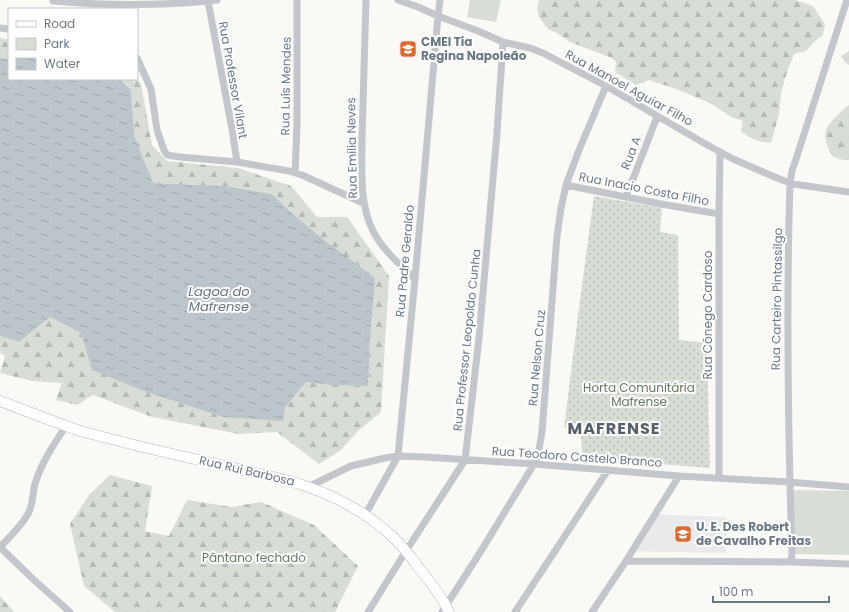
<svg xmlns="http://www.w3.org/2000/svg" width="849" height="612" viewBox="0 0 849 612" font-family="Poppins,sans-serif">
	<defs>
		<pattern id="forest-firs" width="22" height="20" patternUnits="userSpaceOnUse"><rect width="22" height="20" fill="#d8ded6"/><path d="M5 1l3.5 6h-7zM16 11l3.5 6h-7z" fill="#b3b9b3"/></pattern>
		<pattern id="garden-dots" width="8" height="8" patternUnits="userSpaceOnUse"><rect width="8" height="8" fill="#d8ded6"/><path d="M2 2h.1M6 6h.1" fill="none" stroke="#b3b9b3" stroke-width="1.8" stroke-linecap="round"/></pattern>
		<pattern id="water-ripples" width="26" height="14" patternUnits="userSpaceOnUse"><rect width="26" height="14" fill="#bcc5ca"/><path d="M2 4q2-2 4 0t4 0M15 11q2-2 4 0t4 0" fill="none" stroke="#9da5aa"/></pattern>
	</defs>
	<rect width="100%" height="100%" fill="#f9f9f6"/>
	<!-- built -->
	<path fill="#e9ebea" d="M651,514L727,517L726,553L628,551Z"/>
	<!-- forest -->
	<path fill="url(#forest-firs)" d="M539,0H797L798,1L813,6L822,20L825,24L823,35L814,42L806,51L794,54L788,69L781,93L779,114L771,143C759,142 750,139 741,131L743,121L731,117L710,103L676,89L649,80L636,85L615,72L616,62L612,58L570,42L557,33L548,29L539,17L537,8Z
		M0,38L9,40V59L0,58Z
		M849,50V65L844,61L841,56L848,52Z
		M137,78L141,84L152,145L167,161L238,168L291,186L317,217H347L389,276L381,412L358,431L341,450L319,464L277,432L239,434L152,417L93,395L77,405L56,400L62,383L32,381L0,373L5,356L0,353V336L19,342L50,317L81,333L92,370L285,408L306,382L329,385L368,386L370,339L328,243L294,215L272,194L225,186L153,183L134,135L131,90L120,79Z
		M849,105V160C844,160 838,160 834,157C828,152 824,138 826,131C828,122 842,111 849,105Z
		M110,475L152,486L145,531L169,536L187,500L232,507L261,502L314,525L358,566L335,612H115L84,586L70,524L89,495Z
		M0,596L14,612H0Z"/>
	<!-- park -->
	<path fill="#d8ded6" d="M470,0H501L496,22L467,17Z
		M793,490L849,491V555L792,554Z"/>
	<!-- garden -->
	<path fill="url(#garden-dots)" d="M594,196L662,208L660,232L678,235L679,340L707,343L710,468L582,458L581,430L564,428L579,308Z"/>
	<!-- water -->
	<path fill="url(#water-ripples)" d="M0,58L9,59V79H120L131,90L134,135L153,183L225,186L272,194L294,215L328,243L375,278L370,339L368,386L329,385L306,382L285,408L283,421L223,417L141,390L92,370L81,333L50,317L19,342L0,336Z"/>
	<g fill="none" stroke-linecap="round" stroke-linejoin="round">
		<defs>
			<path id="secondary" d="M0,401L42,417L80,431L138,446L286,480C326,491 365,510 395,539C406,550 414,562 424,574C433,586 443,598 449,612"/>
		</defs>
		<!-- secondary casing -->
		<use href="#secondary" stroke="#b5babf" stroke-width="11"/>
		<!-- street -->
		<path stroke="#c3c6ca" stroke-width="7" d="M366,0C365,46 363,92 362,138C362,167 359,204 373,231C381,248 401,266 415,279
			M398,0L418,7L438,16L478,31L503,42L530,48L543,53L606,86L702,142L733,159L777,178L790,183L800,185L849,192
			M53,1C108,6 162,6 217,0
			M208,1L232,129L237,162
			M0,28L9,29
			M137,58L151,89L157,130L164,150L167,155L180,157L237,162L289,171L302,175L363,203
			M295,173L297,125V0
			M566,185L661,204L719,214
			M626,197L657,117
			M719,478V214L720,152
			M308,487L351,466L385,458L398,456L425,457L534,464L679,476L789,482L849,487
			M365,515L398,456L415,279L438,16L440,0
			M0,547C10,537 21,526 28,514C34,503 32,494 35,484C41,463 54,444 66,426
			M0,547L34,580L70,612
			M626,561L791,562L849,564
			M791,562L792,554C788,430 786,307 790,183L792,171L796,159L847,0
			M368,612L406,551L465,460L479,338L497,133L503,42
			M442,612L481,551L534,464L538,455L542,432L557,236L561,208L566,185L579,150L606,86
			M515,612L608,470
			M592,612L626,561L679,476"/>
		<!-- secondary -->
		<use href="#secondary" stroke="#fff" stroke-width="10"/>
	</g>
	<!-- icons -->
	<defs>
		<symbol id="school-square" viewBox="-11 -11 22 22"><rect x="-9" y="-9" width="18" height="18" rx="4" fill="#de6831" stroke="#fff"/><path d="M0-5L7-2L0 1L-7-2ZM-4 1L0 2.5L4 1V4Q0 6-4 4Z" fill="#fff"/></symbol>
	</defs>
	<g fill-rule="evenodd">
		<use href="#school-square" x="398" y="39" width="20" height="20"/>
		<use href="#school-square" x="673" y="524" width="20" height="20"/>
	</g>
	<g text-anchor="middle" stroke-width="4" stroke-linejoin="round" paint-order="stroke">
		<!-- poi labels -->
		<g font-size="12" font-weight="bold" fill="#697786" stroke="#fff" text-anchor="start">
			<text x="421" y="46">CMEI Tia<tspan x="421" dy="14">Regina Napoleão</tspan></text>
			<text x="696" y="531">U. E. Des Robert<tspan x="696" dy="14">de Cavalho Freitas</tspan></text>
		</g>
		<!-- street labels -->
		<g font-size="12" fill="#697786" stroke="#fff">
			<text transform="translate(233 80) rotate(80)" y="4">Rua Professor Vilant</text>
			<text transform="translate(286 86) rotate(-89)" y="4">Rua Luís Mendes</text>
			<text transform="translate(629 88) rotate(29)" y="4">Rua Manoel Aguiar Filho</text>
			<text transform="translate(352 148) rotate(-91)" y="4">Rua Emília Neves</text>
			<text transform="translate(631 153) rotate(-69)" y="4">Rua A</text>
			<text transform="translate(644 189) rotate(11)" y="4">Rua Inacio Costa Filho</text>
			<text transform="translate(405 261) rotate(-85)" y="4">Rua Padre Geraldo</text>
			<text transform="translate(777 299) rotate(-89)" y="4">Rua Carteiro Pintassilgo</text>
			<text transform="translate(708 315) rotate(-90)" y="4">Rua Cônego Cardoso</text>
			<text transform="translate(467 340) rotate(-84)" y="4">Rua Professor Leopoldo Cunha</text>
			<text transform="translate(537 358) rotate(-85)" y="4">Rua Nelson Cruz</text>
			<text transform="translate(577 457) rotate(4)" y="4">Rua Teodoro Castelo Branco</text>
			<text transform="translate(247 471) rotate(13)" y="4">Rua Rui Barbosa</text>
		</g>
		<!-- park labels -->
		<g font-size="12" fill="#667963" stroke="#fff">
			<text x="639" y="392">Horta Comunitária<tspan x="639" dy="14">Mafrense</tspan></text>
			<text x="254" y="562">Pântano fechado</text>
		</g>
		<!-- water labels -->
		<g font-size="13" font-style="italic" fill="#657782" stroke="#fff">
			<text x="219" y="296">Lagoa do<tspan x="219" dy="15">Mafrense</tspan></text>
		</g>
		<!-- district labels -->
		<g font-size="16" font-weight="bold" letter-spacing="1" fill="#56616c" stroke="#fff">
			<text x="614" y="434">MAFRENSE</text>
		</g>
	</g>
	<!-- legend -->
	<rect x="8" y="8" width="130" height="72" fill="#ffffff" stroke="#c3c9cf"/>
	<rect x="16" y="21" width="20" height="6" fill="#ffffff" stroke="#c3c9cf"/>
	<text x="44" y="28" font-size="12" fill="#697786">Road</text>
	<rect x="16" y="38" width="20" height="12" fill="#d8ded6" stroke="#c3c9cf"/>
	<text x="44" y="48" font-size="12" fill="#697786">Park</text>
	<rect x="16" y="58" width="20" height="12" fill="url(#water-ripples)" stroke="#c3c9cf"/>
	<text x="44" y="68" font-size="12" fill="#697786">Water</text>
	<!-- scale -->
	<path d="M713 596v6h116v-6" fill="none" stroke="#697786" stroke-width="2"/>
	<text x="719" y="596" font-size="12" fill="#697786" stroke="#ffffff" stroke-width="3" paint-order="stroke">100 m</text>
</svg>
